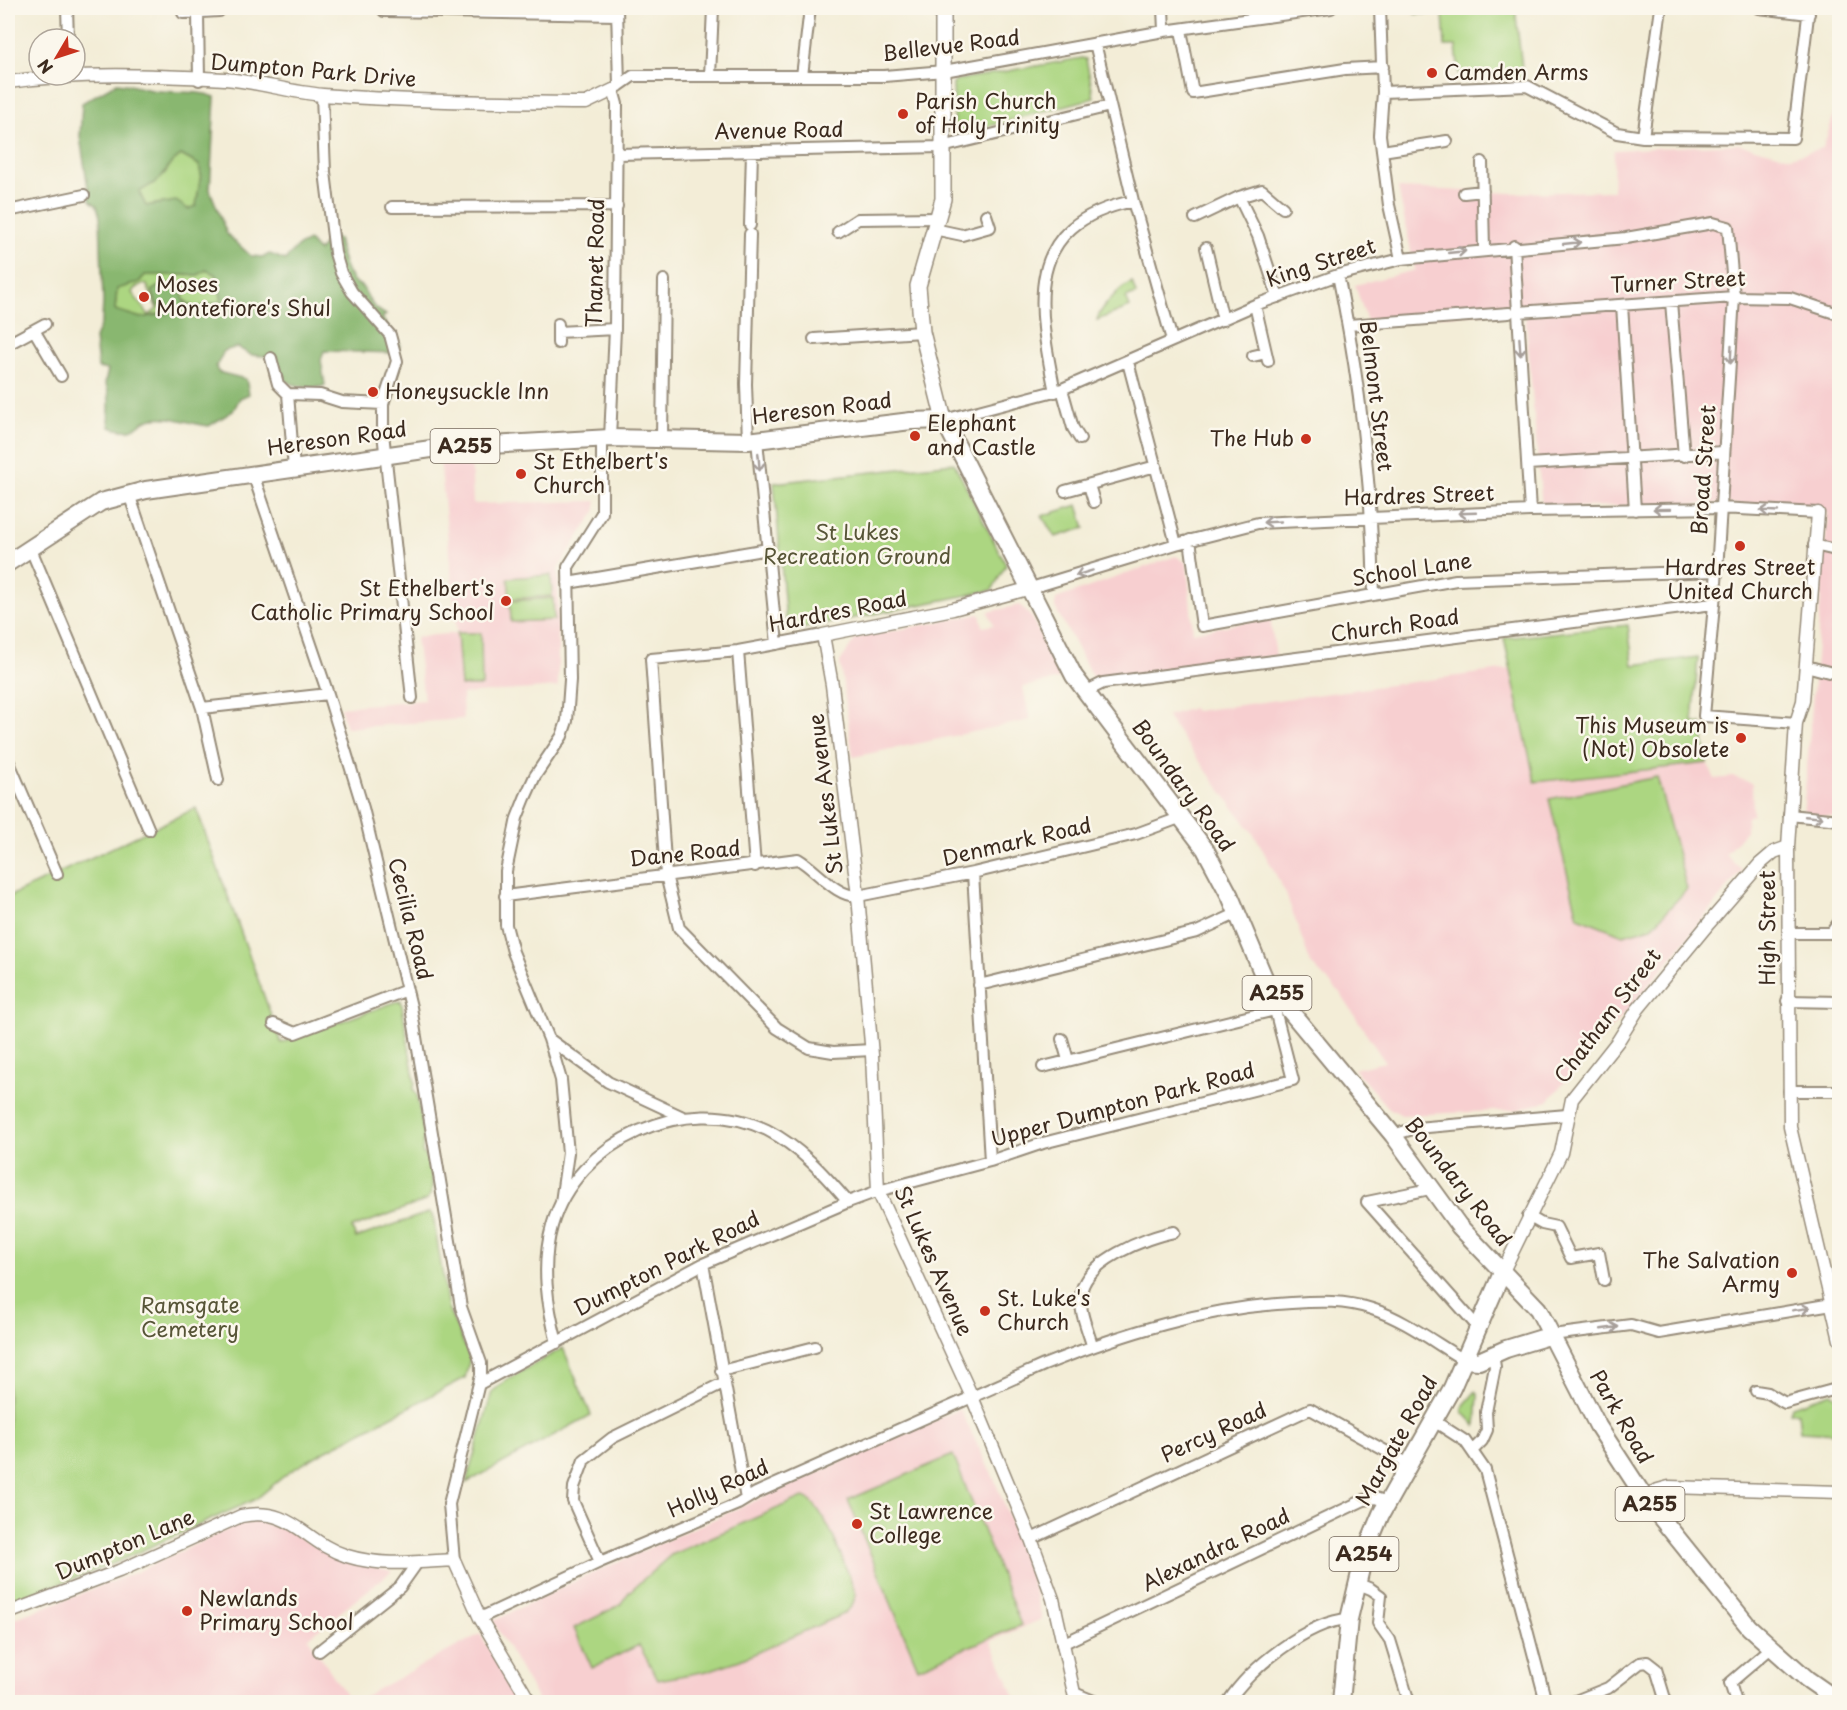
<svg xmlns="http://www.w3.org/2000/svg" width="1847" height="1710" viewBox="0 0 1847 1710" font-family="'Playpen Sans',sans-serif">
	<rect width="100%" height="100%" fill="#fbf7ec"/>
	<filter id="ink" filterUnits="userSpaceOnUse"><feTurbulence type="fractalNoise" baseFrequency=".0167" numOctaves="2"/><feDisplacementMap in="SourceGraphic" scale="12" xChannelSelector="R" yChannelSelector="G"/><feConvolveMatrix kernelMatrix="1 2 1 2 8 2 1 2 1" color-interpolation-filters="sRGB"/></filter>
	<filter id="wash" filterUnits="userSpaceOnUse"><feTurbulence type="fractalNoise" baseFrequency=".008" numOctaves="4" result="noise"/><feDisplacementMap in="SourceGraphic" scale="24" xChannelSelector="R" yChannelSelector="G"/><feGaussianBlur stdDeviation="1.35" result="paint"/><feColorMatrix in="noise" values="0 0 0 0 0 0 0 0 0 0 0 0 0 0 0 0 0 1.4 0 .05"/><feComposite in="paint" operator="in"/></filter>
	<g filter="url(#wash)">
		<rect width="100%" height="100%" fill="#f3edd7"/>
		<!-- built -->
		<path fill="#f7cfd0" d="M1839,99V817L1803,815L1828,512L1717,503L1542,508L1525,310L1367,321L1355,285L1415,270L1398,188L1512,193L1613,191L1614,150L1739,144L1790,157L1823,148Z
			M471,455L473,504L597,501L595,512L558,568V687L462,694L463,719L346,728L340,707L424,700L416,637L457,633L440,458Z
			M1176,556L1187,563L1193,632L1270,618L1276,656L1094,680L1055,607L1056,599Z
			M1020,605L1033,619L1060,679L1023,687L1030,720L853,757L840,662L856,638L980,614L983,627L994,625L988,612Z
			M1510,669L1535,782L1707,763L1715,779L1734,777L1752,783L1753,814L1747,817L1746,830L1725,855L1742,870L1655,978L1548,1101L1517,1110L1402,1115L1387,1107L1354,1069L1385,1062L1340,993L1311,964L1286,894L1257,839L1166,716L1193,708L1195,711Z
			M960,1409L995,1481L1028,1567L1042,1619L991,1641L1017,1702H539L493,1621L573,1582Z
			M255,1521L287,1530L331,1556L392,1571L308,1638L351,1702H8V1621L132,1574L235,1526Z
			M480,1634L520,1702H354Z"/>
		<!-- green -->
		<path fill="#acd681" stroke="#748050" stroke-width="1.5" fill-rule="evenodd" d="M1414,8H1515L1523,77L1459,75L1456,46H1445L1443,13L1415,14Z
			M1082,58L1086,59L1094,98L959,134L955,131L953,84L957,80Z
			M181,155L199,165L201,174L196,206L189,209L161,203L146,206L139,192L165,173L172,162Z
			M206,270L217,275L222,301L195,308C180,301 179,284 161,285L155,294L159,307L167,312L141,318L115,310L117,289L139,282L145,275H198ZM142,284L147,285L157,309L149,315L132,293L134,289Z
			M1132,282L1136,294L1126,298L1130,307L1097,320C1100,308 1121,286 1132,282Z
			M954,463L1006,565L992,590L795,630L788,627L786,621L774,483Z
			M1078,505L1085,528L1055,537L1042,516Z
			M551,575L552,596L510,599L508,578Z
			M553,598L554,620L511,622L510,601Z
			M1628,625L1633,665L1698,657L1693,723L1702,724L1707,763L1535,782L1504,638Z
			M457,633H481L482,686H461Z
			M1657,777L1687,889L1652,927L1623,935L1578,917L1549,799Z
			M196,808L281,1043L401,1000L415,1084L413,1089L417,1095L424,1136L422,1152C433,1162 436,1189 427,1200L352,1228L356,1238L430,1212L433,1215L448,1308L470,1358L465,1378L323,1452L289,1472L256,1499L108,1566L8,1602V897Z
			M563,1348L591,1415L466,1483L492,1392L506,1380Z
			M1476,1391L1478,1394L1476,1426L1463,1412L1464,1405Z
			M1831,1393L1839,1398V1433L1800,1431L1798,1413L1790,1412L1792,1406Z
			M953,1455L1021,1625L918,1668L848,1500Z
			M803,1497C825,1502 847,1573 856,1594L852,1606L843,1614L740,1660L707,1671L658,1680L639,1645L592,1668L574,1628L620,1605L629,1592L671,1555Z"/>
		<!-- forest -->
		<path fill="#89b76f" stroke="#627046" stroke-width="1.5" fill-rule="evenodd" d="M117,83C132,84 144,90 159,91C180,93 196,90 215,97L210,190L227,234L251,256L262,257L270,254L285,260L298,246L309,241L318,251L330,237L338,239C341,253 344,268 352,279C354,284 360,284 363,288C372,304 370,305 386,315L382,318L400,345L397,353L324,351L321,360L325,385C314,391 290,386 281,377C276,371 277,365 277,357L251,355L237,347L224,351L216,367L218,372L246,379L249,394L240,398L233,411L209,426C192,424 170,415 153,418C133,422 140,437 110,427C107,412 112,395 105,383L108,370L98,368L95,338L102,321L103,301L100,217L97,206L90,200L80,137L82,103ZM181,155L199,165L201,174L196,206L188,209L176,201L146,206L139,192L159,180L172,162ZM206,270L217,275L222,301L195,308L184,302L183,295L169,284L161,285L152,290L157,305L167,313L141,318L115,310L117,289L139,282L145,275H198Z"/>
	</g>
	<g filter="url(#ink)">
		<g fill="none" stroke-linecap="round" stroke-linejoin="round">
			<defs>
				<path id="minor" d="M67,8L68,39
					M384,8V11L617,15
					M617,8L619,86
					M1163,8L1164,31
					M1380,8L1383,92L1380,135L1389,205L1401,259
					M1759,8L1809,14
					M198,12L199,80
					M183,13L219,11
					M1181,30L1193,93L1345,69L1383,67
					M1095,43L1133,201L1172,340
					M710,76L713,8
					M802,76L810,8
					M1383,92L1527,86L1617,133L1643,137L1793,138L1809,8
					M322,95L325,172L335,253L341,273L352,292L390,335L397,361L383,404V433L412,698
					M1643,137L1661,8
					M1382,151L1447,141
					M617,154L942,147L1110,106
					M1482,162L1484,249
					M1464,193L1483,191
					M1239,197L1258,236L1278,297
					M392,207L617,206
					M8,211L84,195
					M1195,218L1239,197L1262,190L1283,208
					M750,225L752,151
					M934,229L962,235L990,227L986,215
					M838,232L858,219L938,218
					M1514,246L1530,511
					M1206,248L1223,320
					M1338,275C1360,380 1372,488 1374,595
					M1671,302L1684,456
					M1255,305L1268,361
					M1622,305L1635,510
					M1518,312L1734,297L1790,298L1838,314
					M1348,325L1509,313
					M34,330L61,376
					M558,332L615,329
					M814,339L922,332
					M558,343V324
					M8,344L45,324
					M1253,356L1266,353
					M271,358L278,384L288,394L294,469
					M1128,362L1176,544
					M1062,389L1073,428L1080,439
					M1055,392C1037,304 1022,224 1133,201
					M288,394L320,395L342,402L383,404
					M944,420L1062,389L1255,305L1338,275L1401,259L1626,238L1713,223L1728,227L1734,297L1717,571L1704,716L1796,723
					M610,438L615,329L617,104L613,90L633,76H884L944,71L1164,31L1331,8
					M662,439L664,280
					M757,440L777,644
					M748,441L746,384L750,234
					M1528,464L1723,452
					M253,474L328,694L363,808L411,1007L461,1307L481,1363V1375L449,1504L454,1560
					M1089,485L1094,502
					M1065,491L1156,466
					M129,494L202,708L218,780
					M1190,540L1202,626L1456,580L1717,571
					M1814,545L1840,551
					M30,547L149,830
					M568,583L768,549
					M1031,588L1176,544L1258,523L1530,511L1720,508L1818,513
					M823,635L738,651L651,659L666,875L679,928L777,1028L809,1048L833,1052L872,1050
					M738,651L755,866
					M1806,666L1840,675
					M1085,692L1103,683L1713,604
					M202,708L328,694
					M8,760L57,874
					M1789,815L1840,820
					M973,873L990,1161
					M505,896L798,859C817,870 836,897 858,896L973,873L1136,834L1182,817
					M1788,933H1831L1840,921
					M979,985L1197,932L1238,913
					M1787,1001L1840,1002
					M274,1024L295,1033L407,990
					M549,1039L608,1082L683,1117
					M1062,1039L1068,1060
					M1043,1067L1275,1010
					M1789,1091H1840
					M1393,1135L1416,1128L1567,1115
					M1430,1189L1367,1202L1477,1326
					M561,1202L568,1153L561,1080L549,1039L513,952L506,925V871L517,818L525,798L535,776L562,736L567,721L570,680L568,567L602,513V438
					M1528,1216L1542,1224L1556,1227L1571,1258L1599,1253L1604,1280
					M703,1264L746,1499
					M1552,1335L1631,1325L1659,1333L1832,1304
					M557,1343C547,1304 541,1265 552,1226C576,1140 687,1091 767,1130C800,1147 824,1174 848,1202
					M1092,1345C1088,1330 1079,1312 1081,1295C1083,1262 1146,1237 1174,1232
					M721,1371L815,1347
					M479,1384L703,1264L848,1202L878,1191L990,1161L1043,1143L1293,1080L1275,1010L1277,994
					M1756,1391L1768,1393L1785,1403L1840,1388
					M1434,1421L1465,1441L1485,1470L1546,1702
					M1473,1450L1482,1441L1487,1430L1486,1412L1495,1367L1493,1354
					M1031,1539L1310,1409L1409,1464
					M600,1562L573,1501L574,1487L584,1460L612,1438L723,1383
					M1356,1583L1371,1589L1381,1596L1378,1623L1390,1640L1409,1702
					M480,1618L600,1562L738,1504L756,1493L1044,1365C1124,1333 1204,1308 1291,1303C1319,1301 1345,1300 1372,1309C1404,1319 1435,1343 1464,1360
					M1062,1644L1364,1500L1375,1498L1388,1502
					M319,1651L400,1587L417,1563
					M1074,1693L1096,1702
					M1228,1702C1249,1669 1308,1621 1349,1619
					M1573,1702L1608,1688L1640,1663L1647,1662L1656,1669L1666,1702
					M1736,1702L1730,1683L1771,1648"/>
				<path id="tertiary" d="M8,82C80,72 152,75 225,79C258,82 290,92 323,95C411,102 499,102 586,103L613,90
					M1818,513L1803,701L1796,723L1788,847L1790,1127L1840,1340
					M1031,588L953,609L823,635L832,685L858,896L872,1055L878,1191L972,1397L1031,1539L1053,1599L1076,1702
					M1502,1273L1561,1153L1572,1099L1618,1041L1638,1009L1709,923L1760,864L1774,852L1788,847
					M1645,1498L1658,1490L1669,1487L1840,1492
					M8,1613L119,1571L241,1516C293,1506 303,1542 347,1556C382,1567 418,1562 454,1560L480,1618L530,1702"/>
				<path id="secondary" d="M943,8V199L918,286L922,332L944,420"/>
				<path id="primary" d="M8,563L101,502L146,490L438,448L610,438L748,441L911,421L944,420L1074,676L1205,849L1230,896L1266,982L1393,1135L1459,1226L1538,1309L1598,1426L1645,1498L1749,1627L1807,1679L1840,1702
					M1464,1360L1479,1361L1506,1349L1552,1335
					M1341,1702L1349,1619L1365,1552L1381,1514L1452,1388L1502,1273"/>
			</defs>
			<!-- minor casing -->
			<use href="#minor" stroke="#978c7a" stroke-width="14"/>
			<!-- tertiary casing -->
			<use href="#tertiary" stroke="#978c7a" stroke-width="15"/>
			<!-- secondary casing -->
			<use href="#secondary" stroke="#978c7a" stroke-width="18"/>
			<!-- primary casing -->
			<use href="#primary" stroke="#978c7a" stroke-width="20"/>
			<!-- minor -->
			<use href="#minor" stroke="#fff" stroke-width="10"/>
			<!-- tertiary -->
			<use href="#tertiary" stroke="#fff" stroke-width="12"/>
			<!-- secondary -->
			<use href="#secondary" stroke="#fff" stroke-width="15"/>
			<!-- primary -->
			<use href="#primary" stroke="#fff" stroke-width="16"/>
		</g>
		<!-- one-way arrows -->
		<defs><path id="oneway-shaft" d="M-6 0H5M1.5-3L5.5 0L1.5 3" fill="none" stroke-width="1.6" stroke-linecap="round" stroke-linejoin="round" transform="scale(1.5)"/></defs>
		<g stroke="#a79f9a">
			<use href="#oneway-shaft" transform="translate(1572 243) rotate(-6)"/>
			<use href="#oneway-shaft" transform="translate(1457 252) rotate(-6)"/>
			<use href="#oneway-shaft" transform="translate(1520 347) rotate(86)"/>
			<use href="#oneway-shaft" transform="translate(1731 355) rotate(93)"/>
			<use href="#oneway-shaft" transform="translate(759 462) rotate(85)"/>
			<use href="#oneway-shaft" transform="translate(1662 509) rotate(179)"/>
			<use href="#oneway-shaft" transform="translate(1769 511) rotate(-177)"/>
			<use href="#oneway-shaft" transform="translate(1467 513) rotate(178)"/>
			<use href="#oneway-shaft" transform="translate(1272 522) rotate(177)"/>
			<use href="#oneway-shaft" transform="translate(1084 573) rotate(163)"/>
			<use href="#oneway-shaft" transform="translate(1814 817) rotate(5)"/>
			<use href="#oneway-shaft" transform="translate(1801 1309) rotate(-9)"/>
			<use href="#oneway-shaft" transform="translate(1610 1328) rotate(-8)"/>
		</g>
	</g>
	<!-- markers -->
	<g fill="#c8321e" stroke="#fbf7ec" stroke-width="2">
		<circle cx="1432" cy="73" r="6"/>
		<circle cx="903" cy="114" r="6"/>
		<circle cx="144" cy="297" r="6"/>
		<circle cx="373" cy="392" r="6"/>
		<circle cx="915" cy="436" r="6"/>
		<circle cx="1306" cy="439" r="6"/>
		<circle cx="521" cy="474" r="6"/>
		<circle cx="1740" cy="546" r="6"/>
		<circle cx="506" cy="601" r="6"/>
		<circle cx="1741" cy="738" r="6"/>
		<circle cx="1792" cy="1273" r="6"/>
		<circle cx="985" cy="1311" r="6"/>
		<circle cx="857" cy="1524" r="6"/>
		<circle cx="187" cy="1611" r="6"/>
	</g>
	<g text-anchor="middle" stroke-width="5" stroke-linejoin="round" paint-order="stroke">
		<!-- shield labels -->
		<g fill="#fbf7ec" stroke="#75685c" stroke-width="1.5">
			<rect x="430.5" y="429" width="69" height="34" rx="4.5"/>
			<rect x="1242.5" y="976" width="69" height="34" rx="4.5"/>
			<rect x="1615.5" y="1487" width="69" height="34" rx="4.5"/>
			<rect x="1329.5" y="1537" width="69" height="34" rx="4.5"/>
		</g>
		<g font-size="20" font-weight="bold" fill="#3b2a1e">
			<text x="465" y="453">A255</text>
			<text x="1277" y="1000">A255</text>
			<text x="1650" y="1511">A255</text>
			<text x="1364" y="1561">A254</text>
		</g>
		<!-- street labels -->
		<g font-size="21" fill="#3b2a1e" stroke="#fbf7ec">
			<text transform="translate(951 46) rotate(-7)" y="7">Bellevue Road</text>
			<text transform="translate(313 71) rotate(5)" y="7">Dumpton Park Drive</text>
			<text transform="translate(779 131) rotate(-1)" y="7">Avenue Road</text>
			<text transform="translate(596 263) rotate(-89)" y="7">Thanet Road</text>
			<text transform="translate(1321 263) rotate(-18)" y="7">King Street</text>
			<text transform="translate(1678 282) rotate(-3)" y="7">Turner Street</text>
			<text transform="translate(1376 396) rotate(83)" y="7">Belmont Street</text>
			<text transform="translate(822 409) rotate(-7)" y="7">Hereson Road</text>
			<text transform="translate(337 439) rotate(-8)" y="7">Hereson Road</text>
			<text transform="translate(1704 470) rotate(-86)" y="7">Broad Street</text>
			<text transform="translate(1419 496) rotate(-2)" y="7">Hardres Street</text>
			<text transform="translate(1412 570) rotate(-9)" y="7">School Lane</text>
			<text transform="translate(838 612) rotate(-11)" y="7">Hardres Road</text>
			<text transform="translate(1395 626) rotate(-8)" y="7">Church Road</text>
			<text transform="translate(1183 786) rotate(54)" y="7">Boundary Road</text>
			<text transform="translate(826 794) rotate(-97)" y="7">St Lukes Avenue</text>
			<text transform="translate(1017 842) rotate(-13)" y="7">Denmark Road</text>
			<text transform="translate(685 854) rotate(-6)" y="7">Dane Road</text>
			<text transform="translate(410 919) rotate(76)" y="7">Cecilia Road</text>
			<text transform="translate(1768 928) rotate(-90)" y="7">High Street</text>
			<text transform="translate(1608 1016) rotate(-53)" y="7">Chatham Street</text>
			<text transform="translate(1123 1105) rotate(-15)" y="7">Upper Dumpton Park Road</text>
			<text transform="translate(1458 1182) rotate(52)" y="7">Boundary Road</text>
			<text transform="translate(933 1261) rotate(66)" y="7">St Lukes Avenue</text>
			<text transform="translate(667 1264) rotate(-27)" y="7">Dumpton Park Road</text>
			<text transform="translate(1621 1417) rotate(60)" y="7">Park Road</text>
			<text transform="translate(1214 1433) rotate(-25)" y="7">Percy Road</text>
			<text transform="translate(1397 1441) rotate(-61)" y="7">Margate Road</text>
			<text transform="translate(718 1489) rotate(-25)" y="7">Holly Road</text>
			<text transform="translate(125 1545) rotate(-23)" y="7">Dumpton Lane</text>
			<text transform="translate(1216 1550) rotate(-26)" y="7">Alexandra Road</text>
		</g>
		<!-- poi labels -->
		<g font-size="21" fill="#3b2a1e" stroke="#fbf7ec" text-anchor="start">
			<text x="1444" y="80">Camden Arms</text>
			<text x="915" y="109">Parish Church<tspan x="915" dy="24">of Holy Trinity</tspan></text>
			<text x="156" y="292">Moses<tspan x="156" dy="24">Montefiore's Shul</tspan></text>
			<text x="385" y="399">Honeysuckle Inn</text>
			<text x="927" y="431">Elephant<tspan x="927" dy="24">and Castle</tspan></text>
			<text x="1294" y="446" text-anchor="end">The Hub</text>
			<text x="533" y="469">St Ethelbert's<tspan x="533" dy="24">Church</tspan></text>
			<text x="1740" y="575" text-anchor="middle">Hardres Street<tspan x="1740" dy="24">United Church</tspan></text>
			<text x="494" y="596" text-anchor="end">St Ethelbert's<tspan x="494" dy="24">Catholic Primary School</tspan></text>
			<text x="1729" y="733" text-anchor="end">This Museum is<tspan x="1729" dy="24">(Not) Obsolete</tspan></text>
			<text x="1780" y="1268" text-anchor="end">The Salvation<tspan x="1780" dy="24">Army</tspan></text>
			<text x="997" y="1306">St. Luke's<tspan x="997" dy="24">Church</tspan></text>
			<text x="869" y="1519">St Lawrence<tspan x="869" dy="24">College</tspan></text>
			<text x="199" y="1606">Newlands<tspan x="199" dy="24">Primary School</tspan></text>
		</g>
		<!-- park labels -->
		<g font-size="21" fill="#575537" stroke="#fbf7ec">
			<text x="857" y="540">St Lukes<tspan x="857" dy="24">Recreation Ground</tspan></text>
			<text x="190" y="1313">Ramsgate<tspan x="190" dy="24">Cemetery</tspan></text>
		</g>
	</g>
	<!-- margin -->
	<rect width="1847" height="1710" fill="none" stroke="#fbf7ec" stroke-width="30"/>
	<!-- north arrow -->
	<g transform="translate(57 57) rotate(231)"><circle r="28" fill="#fbf7ec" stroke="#aea59a" stroke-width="1.5"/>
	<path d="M0-4.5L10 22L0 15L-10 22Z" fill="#c8321e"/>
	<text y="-9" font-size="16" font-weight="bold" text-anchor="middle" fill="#3b2a1e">N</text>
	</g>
</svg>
